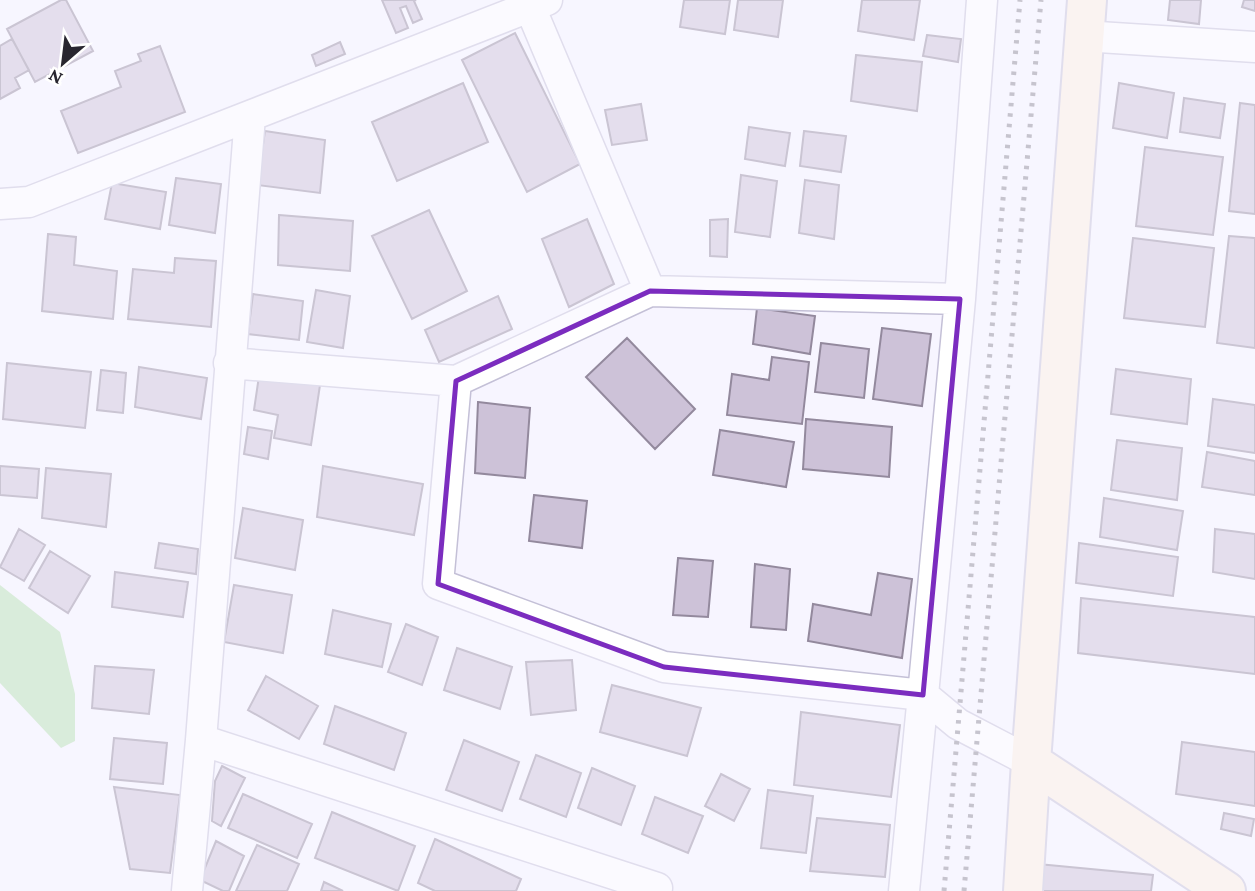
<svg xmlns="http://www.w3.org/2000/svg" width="1255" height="891" viewBox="0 0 1255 891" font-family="'Crimson Pro',serif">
	<rect width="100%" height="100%" fill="#f7f5ff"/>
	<!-- green -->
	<path fill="#b4e0af" d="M0,585L60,632L75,694V741L61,748L0,683Z"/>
	<!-- building -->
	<path fill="#cdc2d8" stroke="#93899d" stroke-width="2" d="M61,0H66L93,51L35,82L7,29Z
		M382,0H416L414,1L422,19L413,23L406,6L400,8L408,28L396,33Z
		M684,0H730L725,34L680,27Z
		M738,0H783L778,37L734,30Z
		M862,0H920L914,40L858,31Z
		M1170,0H1201L1199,24L1168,20Z
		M1244,0H1255V11L1242,7Z
		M515,33L580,164L527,192L462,60Z
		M927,35L961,39L958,62L923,56Z
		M12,39L29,70L15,78L20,88L0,99V46Z
		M340,42L345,54L316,66L312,55Z
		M160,46L185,112L78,153L61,111L121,87L115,71L141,61L138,54Z
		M856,55L922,62L917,111L851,101Z
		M463,83L488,142L397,181L372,122Z
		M1119,83L1174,93L1167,138L1113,128Z
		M1184,98L1225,104L1220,138L1180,132Z
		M1240,103L1255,105V214L1229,211Z
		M641,104L647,140L612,145L605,110Z
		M749,127L790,133L785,166L745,159Z
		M265,131L325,140L320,193L257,185Z
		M804,131L846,136L841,172L800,166Z
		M1145,147L1223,157L1213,235L1136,226Z
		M741,175L777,181L770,237L735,232Z
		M176,178L221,184L215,233L169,225Z
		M805,180L839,185L834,239L799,233Z
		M112,183L166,192L160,229L105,219Z
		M429,210L467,291L412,319L372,236Z
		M279,215L353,221L350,271L278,265Z
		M587,219L614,284L569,307L542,239Z
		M728,219L727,257L710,256V220Z
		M48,234L76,237L74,265L117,271L113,319L42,311Z
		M1229,236L1255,238V348L1217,343Z
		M1133,238L1214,248L1205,327L1124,318Z
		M175,258L216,261L211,327L128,319L133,269L174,273Z
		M316,290L350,296L343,348L307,342Z
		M253,294L303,301L299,340L248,334Z
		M498,296L512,329L439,362L425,330Z
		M757,308L815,316L810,354L753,344Z
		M882,328L931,334L922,406L873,399Z
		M627,338L695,409L655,449L586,377Z
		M821,343L869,349L864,398L815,392Z
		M772,357L809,362L802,424L727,415L732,374L769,380Z
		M7,363L91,372L85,428L3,419Z
		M139,367L207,378L201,419L135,407Z
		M1116,369L1191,379L1187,424L1111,414Z
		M101,370L126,373L123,413L97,410Z
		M259,376L320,385L311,445L274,438L278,415L254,410Z
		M1213,399L1255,405V453L1208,446Z
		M478,402L530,408L525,478L475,473Z
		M806,419L892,427L889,477L803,469Z
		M248,427L272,431L268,459L244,454Z
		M720,430L794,442L786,487L713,475Z
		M1117,440L1182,448L1177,500L1111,490Z
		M1207,452L1255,461V495L1202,487Z
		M0,466L39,469L37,498L0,495Z
		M323,466L423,484L414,535L317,517Z
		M46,468L111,474L106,527L42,518Z
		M534,495L587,501L582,548L529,541Z
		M1104,498L1183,511L1177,550L1100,537Z
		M243,508L303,520L295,570L235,558Z
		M19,529L45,545L24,581L0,567Z
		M1215,529L1255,534V579L1213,572Z
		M159,543L198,549L196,574L155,568Z
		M1079,543L1178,557L1173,596L1076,583Z
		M50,551L90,576L68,613L29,588Z
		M678,558L713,561L708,617L673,615Z
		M755,564L790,569L786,630L751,627Z
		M115,572L188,582L183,617L112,607Z
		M878,573L912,579L902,658L808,641L813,604L871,615Z
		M234,585L292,595L283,653L224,642Z
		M1081,598L1255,617V674L1078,653Z
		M333,610L391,624L382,667L325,654Z
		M406,624L438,637L422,685L388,672Z
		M457,648L512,667L500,709L444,690Z
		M572,660L576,710L531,715L526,662Z
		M95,666L154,670L149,714L92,708Z
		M266,676L318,706L299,739L248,710Z
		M612,685L701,708L687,756L600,732Z
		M335,706L406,733L394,770L324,744Z
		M801,712L900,725L891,797L794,785Z
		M114,738L167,743L163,784L110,779Z
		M464,740L519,762L502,811L446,790Z
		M1182,742L1255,752V806L1176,794Z
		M536,755L581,773L566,817L520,799Z
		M222,766L245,778L221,826L212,821L215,781Z
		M592,768L635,786L621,825L578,808Z
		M721,774L750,789L734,821L705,806Z
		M114,787L180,795L170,873L130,869Z
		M768,790L813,796L806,853L761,848Z
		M243,794L312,824L297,858L228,828Z
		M655,797L703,816L688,853L642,834Z
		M332,812L415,846L398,891L315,858Z
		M1224,813L1254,819L1251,836L1221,829Z
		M817,818L890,825L885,877L810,871Z
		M435,839L521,879L516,891H435L418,883Z
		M216,841L244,856L229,891H223L200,880Z
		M257,845L299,864L287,891H236Z
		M1038,864L1153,875L1151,891H1036Z
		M324,882L343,891H321Z"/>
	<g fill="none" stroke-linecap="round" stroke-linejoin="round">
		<defs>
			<path id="street" d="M527,0L650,291L456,381L438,584L664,667L923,695L904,891
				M982,0L960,299L923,695L958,724L1031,762
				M1083,36L1255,47
				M0,204L29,202L547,0
				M650,291L960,299
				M229,363L456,381
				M201,740L657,888
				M187,891L201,740L250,116"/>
			<path id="secondary" d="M1087,0L1031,762L1226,891
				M1023,891L1031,762"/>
		</defs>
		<!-- street casing -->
		<use href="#street" stroke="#c4c0d7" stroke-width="33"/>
		<!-- secondary casing -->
		<use href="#secondary" stroke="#c4c0d7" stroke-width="42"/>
		<!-- street -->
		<use href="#street" stroke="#fff" stroke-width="30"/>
		<!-- secondary -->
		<use href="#secondary" stroke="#fcefdf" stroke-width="38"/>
		<!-- rail -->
		<path stroke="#8a8892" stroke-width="5" stroke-dasharray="3.5 7" stroke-linecap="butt" d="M944,891L1020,0
			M964,891L1041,0"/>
	</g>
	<!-- marked area -->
	<path d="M0 0H1255V891H0ZM650,291L960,299L923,695L664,667L438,584L456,381Z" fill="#f7f5ff" fill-opacity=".55" fill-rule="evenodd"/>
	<path fill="none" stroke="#7b2cbf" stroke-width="5" stroke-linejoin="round" d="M650,291L960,299L923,695L664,667L438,584L456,381Z"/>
	<!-- north arrow -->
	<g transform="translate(63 63) rotate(208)" stroke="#ffffff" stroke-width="5" paint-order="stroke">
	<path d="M0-5L12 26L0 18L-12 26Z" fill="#28262f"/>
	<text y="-10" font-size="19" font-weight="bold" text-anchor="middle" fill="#28262f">N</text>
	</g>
</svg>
